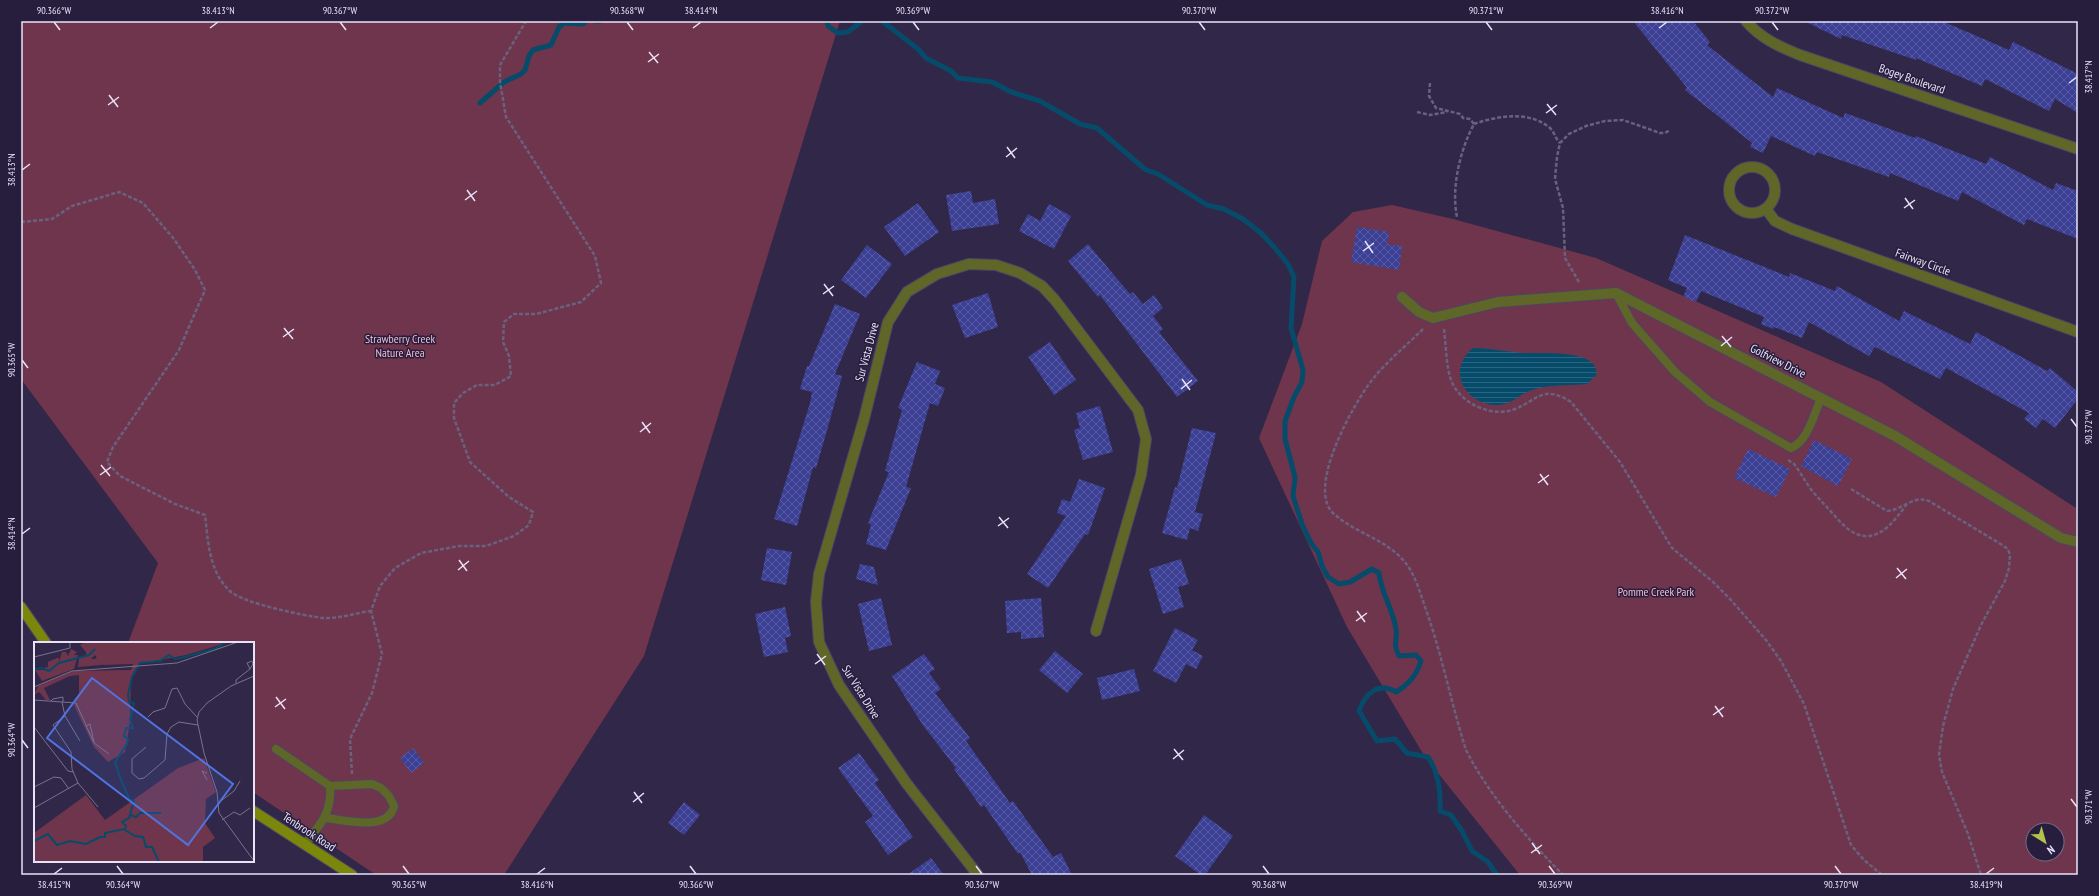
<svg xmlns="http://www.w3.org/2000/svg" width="2099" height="896" viewBox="0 0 2099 896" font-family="'PT Sans Narrow',sans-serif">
	<defs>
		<pattern id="water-rules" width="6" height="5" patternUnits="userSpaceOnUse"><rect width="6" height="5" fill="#074b6b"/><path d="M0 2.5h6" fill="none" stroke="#2b6581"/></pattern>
		<pattern id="building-cross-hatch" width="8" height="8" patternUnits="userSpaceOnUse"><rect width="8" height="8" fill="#3c4094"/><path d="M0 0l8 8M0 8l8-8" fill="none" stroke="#585ba4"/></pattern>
	</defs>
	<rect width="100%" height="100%" fill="#312748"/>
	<!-- park -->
	<path fill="#6f354c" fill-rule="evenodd" d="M21,21H840L644,656L504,875H376L253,792V643H128L158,563L21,379Z
		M1392,205L1453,219L1596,258L1881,382L2076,508L2078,549V875H1520L1425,757L1347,627L1259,438L1302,324L1322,241L1353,212ZM2033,830H2057V854H2033Z"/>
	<!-- water -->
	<path fill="url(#water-rules)" d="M1473,348C1491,348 1508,352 1525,353C1541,353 1581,351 1592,363C1596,366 1596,370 1597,374L1587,384C1568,386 1550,384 1532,390C1520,394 1513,404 1499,405C1466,406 1445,371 1473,348Z"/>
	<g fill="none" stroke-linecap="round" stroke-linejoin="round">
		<!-- stream -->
		<path stroke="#074b6b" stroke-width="5" d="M596,21H600
			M827,21L828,26L838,33L848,32L862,21
			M882,21L918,49L926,58L951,71L958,78L992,82L1011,92L1040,101L1080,124L1097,128L1146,170L1158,174L1207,205L1224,209L1243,219L1261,233L1274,247L1288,264L1294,277L1291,328L1303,370L1302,382L1294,397L1285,421V439L1295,477L1293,496L1302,524L1311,543L1318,552L1322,566L1328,577L1339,584L1350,582L1372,569L1379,573C1381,593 1393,609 1396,629C1398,641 1392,642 1399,656L1416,655L1421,661C1416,676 1409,684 1396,692C1378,681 1365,694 1359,711L1377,741L1395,739L1407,753L1428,757C1439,773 1441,791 1440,811L1451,815L1462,831L1472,851L1488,862L1497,875
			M480,103L504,82L521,74L525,70L529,56L533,50L551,45L559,27L564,23L583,24L586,21"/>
	</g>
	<!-- building -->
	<path fill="url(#building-cross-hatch)" d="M1633,21H1693L1710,42L1707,45L1773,97L1777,88L1843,118L1845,113L1915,138L1916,136L1986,164L1990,157L2053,190L2056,183L2078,191V239L2027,219L2024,225L1962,192L1958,201L1890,173L1889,177L1817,152L1815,156L1771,136L1763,153L1750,147L1752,143L1685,90L1687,88Z
		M1804,21H1942L2009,50L2013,42L2078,74V113L2055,99L2049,111L1985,79L1982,86L1916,58V60L1842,35L1841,39Z
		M971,191L973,203L995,199L999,224L952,231L946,195Z
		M918,203L939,232L905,256L884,227Z
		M1049,204L1071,216L1054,249L1019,231L1028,214L1040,221Z
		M1357,227L1389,232L1387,244L1402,246L1399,270L1351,262Z
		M1685,235L1789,277L1790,273L1835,291L1837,286L1899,321L1904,311L1970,344L1976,332L2047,371L2050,368L2078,392V399L2055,428L2043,419L2036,428L2024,419L2029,413L1946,368L1940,379L1875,347L1869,356L1809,322L1802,338L1774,327L1773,329L1761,324L1764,317L1701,291L1696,302L1683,297L1687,288L1668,280Z
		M1088,244L1130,294L1133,292L1143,304L1154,295L1163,308L1153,316L1163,329L1159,332L1198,381L1177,397L1100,295L1098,297L1068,261Z
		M867,245L892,264L866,298L841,280Z
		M988,293L998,327L965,338L952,305Z
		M835,304L860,314L835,374L842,376L826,434L816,468L813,467L797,526L774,519L810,403L812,392L800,389L807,366H809Z
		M1050,342L1076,380L1054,395L1028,357Z
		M917,362L940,371L935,384L945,388L938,406L930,403L906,487L911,488L886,550L866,544L871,525L868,523L889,472L885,471L902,410L898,408Z
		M1100,406L1113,452L1083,460L1074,430L1080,428L1076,413Z
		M1192,428L1216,433L1195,512L1203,514L1198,531L1190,528L1187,540L1162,533L1175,487L1177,488Z
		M1814,440L1852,459L1838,486L1801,466Z
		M1748,449L1790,469L1776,497L1734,478Z
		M1079,479L1105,488L1088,535L1085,534L1048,588L1027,574L1066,516L1057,513L1062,499L1070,502Z
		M767,548L792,552L786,585L761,580Z
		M1181,559L1189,584L1178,587L1184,607L1163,614L1149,569Z
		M860,564L874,567L878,585L856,579Z
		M881,598L892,645L869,651L858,604Z
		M1041,598L1044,637L1021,639V632L1007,633L1005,601Z
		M785,607L791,636L785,638L788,652L764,657L755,614Z
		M1175,628L1198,640L1192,650L1203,656L1196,669L1186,664L1176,683L1153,671Z
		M1055,651L1083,674L1067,693L1039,670Z
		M924,654L935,669L929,673L941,689L935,693L970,738L966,741L1010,803L1013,801L1053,857L1061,853L1072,875H1032L1020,852L1018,854L984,805L981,807L954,769L956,768L922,724L892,676Z
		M1134,669L1140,691L1102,700L1097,678Z
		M413,748L424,763L411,773L400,758Z
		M859,753L879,780L875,783L913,837L888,855L865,822L873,816L838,768Z
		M684,802L700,815L684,835L668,823Z
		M1204,815L1233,836L1205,875H1201L1175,856Z
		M931,858L944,875H907Z"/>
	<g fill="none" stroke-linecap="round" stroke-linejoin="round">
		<defs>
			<path id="lane" d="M1616,293L1632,323L1675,372L1710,402L1791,448C1808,441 1814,414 1821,398
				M276,749L330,786L372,784L381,788L389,796L394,806C388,832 346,820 325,818
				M305,844C320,825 332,813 330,786"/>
			<path id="street" d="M1746,21C1760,38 1780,47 1800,55L2078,149
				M1729 190a23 23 0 1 1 46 0a23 23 0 1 1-46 0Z
				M1766,209L1775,221L1792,229L2078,332
				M1402,297L1419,312L1433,318L1498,302L1616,293L1895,436L2061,538L2078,542
				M978,875L907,784L839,685L819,642L816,602L819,574L864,419L888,322L907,292L937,274L969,264L996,265L1020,273L1042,286L1055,300L1138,410L1146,439L1141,475L1096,631"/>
			<path id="secondary" d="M21,607L46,643
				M253,811L352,875"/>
		</defs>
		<!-- lane casing -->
		<use href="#lane" stroke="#4e4564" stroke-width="10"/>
		<!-- street casing -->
		<use href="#street" stroke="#4e4564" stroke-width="12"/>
		<!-- secondary casing -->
		<use href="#secondary" stroke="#4e4564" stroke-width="12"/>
		<!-- path -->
		<path stroke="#6a617e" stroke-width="2.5" stroke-dasharray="4 2" stroke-linecap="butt" d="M1430,83L1429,96L1436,108L1460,114L1463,118L1470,119L1474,124C1460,150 1451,188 1457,217
			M1417,112L1430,115L1447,112
			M1474,124C1497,116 1529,110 1550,128C1555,133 1555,138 1560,143
			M21,222L52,219L72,206L119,192L143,203L174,239L195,270L205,290L179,350L113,447L107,462L120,476L175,504L205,515C208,541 209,572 230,591C242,603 305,616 323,618C338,619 356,613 371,611
			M1579,282L1565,258L1563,208L1555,179L1557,157L1560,143L1569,134L1586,126L1605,121L1623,120L1660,133H1665L1670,130
			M1423,329C1406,346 1387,361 1372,380C1354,403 1305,489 1334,514C1359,536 1393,540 1411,571C1417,582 1421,595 1425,607C1442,654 1451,703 1466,750C1490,797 1526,837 1563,875
			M1444,329C1446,345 1446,365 1451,380C1460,404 1492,418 1515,409C1538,400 1542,384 1571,402L1620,462L1672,548L1712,581L1731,600L1766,640L1781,661L1804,704L1851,845L1864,860L1882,875
			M1788,460L1794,464C1801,473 1806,483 1813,492C1820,500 1827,507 1834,515C1863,550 1883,538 1906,505
			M1851,489L1887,511C1903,510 1912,495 1929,501L1999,543L2008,549L2010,555L2009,568L2005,581L1981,625L1953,689L1943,726L1939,755L1942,772L1968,834L1981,875
			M352,774L350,739L372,693L382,654L371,611L380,586L395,568L421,553L459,546H486L514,536L529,525L533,512L509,497L470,462L454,418V403L463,393L477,385H495L511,376L509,356L503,342L504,322L514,314H536L581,302L601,283L595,256L506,117L500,82V65L526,21"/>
		<!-- lane -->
		<use href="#lane" stroke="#5e6727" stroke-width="8"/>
		<!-- street -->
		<use href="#street" stroke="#5e6727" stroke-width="10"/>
		<!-- secondary -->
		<use href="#secondary" stroke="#7a870b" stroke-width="10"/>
	</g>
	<!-- ticks -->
	<path fill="none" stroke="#e8e2f8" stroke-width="1.5" d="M54,22L60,30M340,22L346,30M627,22L633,30M913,22L919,30M1199,22L1205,30M1486,22L1492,30M1772,22L1778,30M210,28L218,22M693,28L701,22M1659,28L1667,22M649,52L658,63M648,62L659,54M2069,83L2077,77M109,95L118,107M1547,104L1556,115M108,105L119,97M1546,113L1557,105M1007,147L1015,158M1006,157L1017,148M22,170L30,164M467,190L475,201M1905,198L1913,209M465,200L477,191M1904,208L1915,200M1365,241L1373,253M1363,251L1374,243M824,284L833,296M823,294L834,286M284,328L293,339M1722,336L1731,347M283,337L294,329M1721,346L1732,337M22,360L28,368M1182,379L1190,390M1181,389L1192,380M2071,419L2077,427M642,422L650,433M640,432L651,423M101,465L110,476M1540,474L1548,485M100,475L111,467M1538,483L1549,475M999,517L1008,528M998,526L1009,518M22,534L30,528M459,560L467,571M1897,568L1906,579M458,570L469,561M1896,578L1907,569M1357,611L1365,622M1356,621L1367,613M817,654L825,665M815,664L826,656M276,697L285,709M1715,706L1723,717M275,707L286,699M1713,715L1724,707M22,740L28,748M1174,749L1183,760M1173,759L1184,750M634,792L642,803M2071,799L2077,807M633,802L644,793M1532,843L1540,854M1531,853L1542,845M117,866L123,874M403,866L409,874M690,866L696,874M976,866L982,874M1263,866L1269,874M1549,866L1555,874M1835,866L1841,874M54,874L62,868M537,874L545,868M1986,874L1994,868"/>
	<g text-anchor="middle" stroke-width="3" stroke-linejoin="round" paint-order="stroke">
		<!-- street labels -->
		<g font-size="12" fill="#e8e2f8" stroke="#271d3d">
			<text transform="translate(1912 79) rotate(19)" y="4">Bogey Boulevard</text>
			<text transform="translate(1923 262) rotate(20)" y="4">Fairway Circle</text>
			<text transform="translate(867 352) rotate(-75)" y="4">Sur Vista Drive</text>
			<text transform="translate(1778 361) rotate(27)" y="4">Golfview Drive</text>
			<text transform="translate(861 692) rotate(58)" y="4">Sur Vista Drive</text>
			<text transform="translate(309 832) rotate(33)" y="4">Tenbrook Road</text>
		</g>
		<!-- park labels -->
		<g font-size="12" fill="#f3bdcf" stroke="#271d3d">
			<text x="400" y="343">Strawberry Creek<tspan x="400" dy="14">Nature Area</tspan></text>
			<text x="1656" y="596">Pomme Creek Park</text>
		</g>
	</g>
	<!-- overview -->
	<g transform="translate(34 642)">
		<rect width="220" height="220" fill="#312748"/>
		<path d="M99,25L100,28L36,34L10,46L16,58H12L5,50L0,53L4,44L39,29L99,28Z" fill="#6f354c"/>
		<path d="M51,0L61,13L57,17H61L63,15L69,20L68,23L44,25L45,16L52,14V10L46,3ZM37,7L43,10L40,13H44L40,27L8,39L1,28H10L12,24L14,26V20L23,16H25V20L28,10H32L34,14Z" fill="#6f354c"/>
		<path d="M50,0H196L152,13L105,22L97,35L96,80L91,110L74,120L60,105L40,63L45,52V32L48,30L97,28L99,22L69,23ZM170,116L182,150L172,157L171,181L181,196L169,205V220H0V191L52,153L71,178L144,126Z" fill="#6f354c"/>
		<path fill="none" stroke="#074b6b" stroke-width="2" d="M0,27L8,26L15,29L25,21L55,13L61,7M96,173L102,175L106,171H127M91,188L101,194L109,195L112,205H118L125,220M0,199L14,192L23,203L36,199L52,202L66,195H71V191L91,187L92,184L88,180L95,176L100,159L96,158L87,138L81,120L93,102L94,97L90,94L92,86H99L96,78L100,61L95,60L94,53L98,35L106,21L126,19L135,13L141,17L147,16L183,6L191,0"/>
		<path fill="none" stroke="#7a728e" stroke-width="1" d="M0,15L36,6V0M220,34L197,44L173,61L165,70L163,78L170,111L183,150L185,171L220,219M202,41V38L216,27L213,21L218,19L219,22L216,27M0,45L38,29L143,21L204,0M0,58L42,61L60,101L75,112M17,59L19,57L29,55V60M28,60L31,74L46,99M114,75L119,70L131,66L138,47L143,46L151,62L163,75M52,84L56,82L60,100M0,85L34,129L39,130M112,105L98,117V131L105,137L110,136L131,118L133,92L137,85L145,80L164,83M173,138L168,129L173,131M44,141L64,165M0,145L20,135L27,136L35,147M184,161L200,149L206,139M0,166L44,141L38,127L37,110L19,83L31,74M188,178L200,170L206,173L216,166"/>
		<path fill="#5073e0" fill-opacity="0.15" stroke="#5073e0" stroke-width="2" d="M58,36L199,142L154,203L13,96Z"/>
		<rect width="220" height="220" fill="none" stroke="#e8e2f8" stroke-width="2"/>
	</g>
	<!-- border -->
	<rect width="2099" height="896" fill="none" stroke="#271d3d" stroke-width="44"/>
	<!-- north arrow -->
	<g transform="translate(2045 842) rotate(143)"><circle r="19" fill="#271d3d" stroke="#746c88"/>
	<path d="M0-3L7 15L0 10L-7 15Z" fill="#b2c34c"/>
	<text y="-6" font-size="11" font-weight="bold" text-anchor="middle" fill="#e8e2f8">N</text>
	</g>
	<rect x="22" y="22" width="2055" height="852" fill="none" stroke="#e8e2f8" stroke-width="1.5"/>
	<g font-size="10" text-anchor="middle" fill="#e8e2f8">
		<text x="54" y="14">90.366°W</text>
		<text x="218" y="14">38.413°N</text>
		<text x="340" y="14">90.367°W</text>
		<text x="627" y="14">90.368°W</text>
		<text x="701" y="14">38.414°N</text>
		<text x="913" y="14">90.369°W</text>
		<text x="1199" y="14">90.370°W</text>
		<text x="1486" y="14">90.371°W</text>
		<text x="1667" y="14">38.416°N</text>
		<text x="1772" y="14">90.372°W</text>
		<text transform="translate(2088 77) rotate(-90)" y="4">38.417°N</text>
		<text transform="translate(11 170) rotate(-90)" y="4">38.413°N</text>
		<text transform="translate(11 360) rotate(-90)" y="4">90.365°W</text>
		<text transform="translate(2088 427) rotate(-90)" y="4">90.372°W</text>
		<text transform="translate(11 534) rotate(-90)" y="4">38.414°N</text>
		<text transform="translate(11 740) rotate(-90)" y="4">90.364°W</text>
		<text transform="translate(2088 807) rotate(-90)" y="4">90.371°W</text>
		<text x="54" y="888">38.415°N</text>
		<text x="123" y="888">90.364°W</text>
		<text x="409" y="888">90.365°W</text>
		<text x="537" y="888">38.416°N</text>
		<text x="696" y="888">90.366°W</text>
		<text x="982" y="888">90.367°W</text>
		<text x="1269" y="888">90.368°W</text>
		<text x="1555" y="888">90.369°W</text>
		<text x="1841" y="888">90.370°W</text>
		<text x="1986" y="888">38.419°N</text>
	</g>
</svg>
